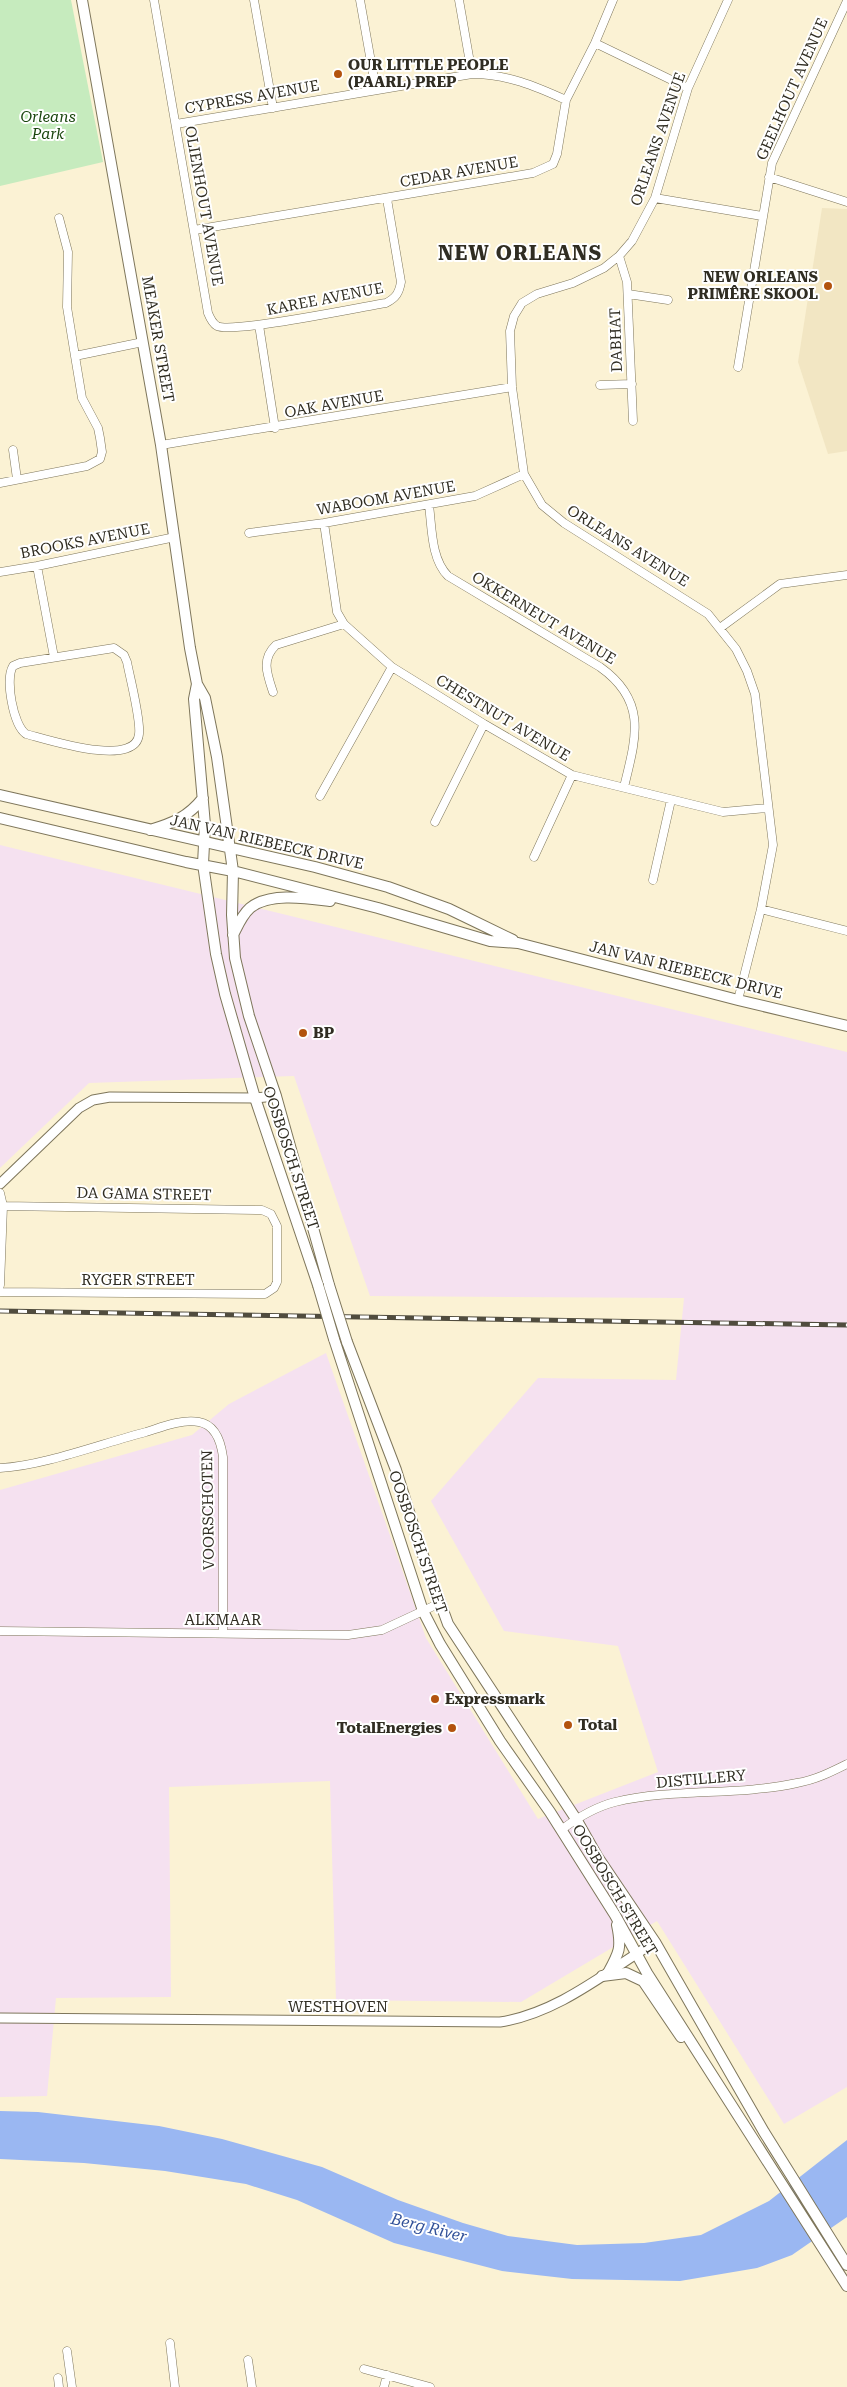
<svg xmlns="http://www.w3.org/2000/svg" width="847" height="2387" viewBox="0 0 847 2387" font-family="'Roboto Serif',serif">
	<rect width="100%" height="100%" fill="#fbf2d4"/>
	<!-- built -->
	<path fill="#f2e6c3" d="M822,208L847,209V451L828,454L798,362Z"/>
	<!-- industrial -->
	<path fill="#f5e1f0" d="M0,845L847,1052V2087L784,2124L657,1921L521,2002L336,2000L330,1781L169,1787L171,1997L56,1998L47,2096L0,2097V1490L192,1435L229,1404L326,1353L426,1638L538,1819L658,1772L618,1646L504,1631L431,1501L538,1378L676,1380L684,1298L370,1296L294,1076L89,1083L0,1168Z"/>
	<!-- green -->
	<path fill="#c6ebbe" d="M0,0H71L103,162L0,186Z"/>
	<!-- water -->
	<path fill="#9ab7f2" d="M0,2111L38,2112L159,2126L222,2139L322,2167L398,2200L463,2223L508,2236L577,2245L644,2243L701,2235L769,2201L847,2140V2217L792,2255L757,2268L680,2281L572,2279L502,2271L394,2243L297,2200L246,2184L165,2171L84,2163L0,2159Z"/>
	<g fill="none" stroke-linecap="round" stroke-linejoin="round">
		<defs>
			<path id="minor" d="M154,0L208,313C210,318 212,323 217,326C232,334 361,307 386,303C396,298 399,293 401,282L387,199
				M254,0L273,108
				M360,0L376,90
				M459,0L472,74
				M728,0L688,88L655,198L632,241L619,256L604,268L573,283L537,294L522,303L514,316L510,331L512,387L524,474L542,505L564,523L708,614L736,649L747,671L755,694L773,845L761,909L738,1000
				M595,43L688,88
				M176,124L472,74C507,74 535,86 566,100
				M769,177L847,202
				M655,198L762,216
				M194,230L533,173L553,164L557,154L566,100L595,43L613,0
				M619,256L627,282L633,421
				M628,294L668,300
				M259,325L275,428
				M75,356L143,342
				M738,367L772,163L847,1
				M600,385L632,384
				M161,445L512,387
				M13,450L17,479
				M0,483L87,466L100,459L102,452L100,438L98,428L82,398L75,356L67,307L68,252L59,218
				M429,505C432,528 431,559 448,576L600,667C648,701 636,738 624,787
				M324,523L337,612L344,624L392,667L484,724L572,775L723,812L768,808
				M249,533L324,523L475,496L524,474
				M37,566L54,657
				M0,572L37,566L175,537
				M720,628L780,584L847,575
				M114,648L124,655L127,662C130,678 141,720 139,734C136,769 46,739 26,734C13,725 5,679 13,666L20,663Z
				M273,692C267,674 261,659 276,645L344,624
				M320,796L392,667
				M435,822L484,724
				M534,857L572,775
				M653,880L671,800
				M761,909L847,931
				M0,1193L3,1206L0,1285
				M0,1292L265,1294L274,1288L277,1282V1226L271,1214L262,1210L3,1206
				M0,1468C43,1466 103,1443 146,1432C162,1427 181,1419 199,1422C216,1425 221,1442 223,1457V1633
				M0,1631L348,1635L382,1630L440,1603
				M561,1830C577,1818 595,1807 615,1802C674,1788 738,1796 797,1783C815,1780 831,1772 847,1764
				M170,2343L175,2387
				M67,2351L72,2387
				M248,2360L252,2387
				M364,2369L430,2387
				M58,2378L59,2387
				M384,2387L387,2375"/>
			<path id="tertiary" d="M0,1184L79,1108L93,1100L110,1097L255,1098L276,1096
				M0,2018L500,2022C558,2013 606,1972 655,1942"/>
			<path id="secondary" d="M82,0L161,445L190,648L197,684L205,698L217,757L233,871L232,915L235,958L249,1016L276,1096L329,1285
				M197,684L194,699L205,825L203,864L216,954L225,994L255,1098L318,1285
				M0,795L315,867L388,887L449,909L513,940
				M0,818L186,862L233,871L378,908L490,941L518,943L738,1000L847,1026
				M150,830C173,823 188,817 203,798
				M233,935C238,925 242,915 250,908C269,892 307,898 330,901
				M334,1339L423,1611L440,1644L500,1741L550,1812L615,1915L647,1973L847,2286
				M347,1342L396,1470L420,1547L448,1624L576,1819L597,1856L655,1942L764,2132L847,2265
				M608,1973C619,1953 622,1948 617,1925
				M602,1976L626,1973L643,1981L681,2037"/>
		</defs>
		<!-- minor casing -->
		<use href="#minor" stroke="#7e765b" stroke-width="9"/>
		<!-- tertiary casing -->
		<use href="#tertiary" stroke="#7e765b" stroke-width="11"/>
		<!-- secondary casing -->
		<use href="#secondary" stroke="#7e765b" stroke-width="12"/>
		<!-- minor -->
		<use href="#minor" stroke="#fff" stroke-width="8"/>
		<!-- tertiary -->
		<use href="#tertiary" stroke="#fff" stroke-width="9"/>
		<!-- secondary -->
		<use href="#secondary" stroke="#fff" stroke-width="10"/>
		<defs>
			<path id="rail" d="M0,1311L847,1325"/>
		</defs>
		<!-- rail casing -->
		<use href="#rail" stroke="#504c3e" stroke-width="5"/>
		<!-- rail -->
		<use href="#rail" stroke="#fff" stroke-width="3" stroke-dasharray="9" stroke-linecap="butt"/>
		<defs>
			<path id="secondary-bridge" d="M318,1285L334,1339
				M329,1285L347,1342"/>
		</defs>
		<!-- secondary-bridge casing -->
		<use href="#secondary-bridge" stroke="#7e765b" stroke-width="12" stroke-linecap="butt"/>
		<!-- secondary-bridge -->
		<use href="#secondary-bridge" stroke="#fff" stroke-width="10"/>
	</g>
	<!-- markers -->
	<g fill="#b3530e" stroke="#fff" stroke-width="2">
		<circle cx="338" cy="74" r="5"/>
		<circle cx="828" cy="286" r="5"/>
		<circle cx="303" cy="1033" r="5"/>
		<circle cx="435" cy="1699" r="5"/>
		<circle cx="568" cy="1725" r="5"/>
		<circle cx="452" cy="1728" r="5"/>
	</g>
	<g text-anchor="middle" stroke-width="4" stroke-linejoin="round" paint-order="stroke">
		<!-- poi labels -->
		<g font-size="15" font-weight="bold" fill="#302d22" stroke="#fff" text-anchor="start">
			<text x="348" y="70">OUR LITTLE PEOPLE<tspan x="348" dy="17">(PAARL) PREP</tspan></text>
			<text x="818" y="282" text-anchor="end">NEW ORLEANS<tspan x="818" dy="17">PRIMÊRE SKOOL</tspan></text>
			<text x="313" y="1038">BP</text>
			<text x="445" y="1704">Expressmark</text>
			<text x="578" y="1730">Total</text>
			<text x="442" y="1733" text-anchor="end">TotalEnergies</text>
		</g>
		<!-- street labels -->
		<g font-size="15" fill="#302d22" stroke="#fff">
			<text transform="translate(792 89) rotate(-66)" y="5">GEELHOUT AVENUE</text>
			<text transform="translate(252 97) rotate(-10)" y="5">CYPRESS AVENUE</text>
			<text transform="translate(658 139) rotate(-71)" y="5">ORLEANS AVENUE</text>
			<text transform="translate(459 172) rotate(-10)" y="5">CEDAR AVENUE</text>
			<text transform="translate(204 206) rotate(80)" y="5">OLIENHOUT AVENUE</text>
			<text transform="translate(325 299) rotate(-11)" y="5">KAREE AVENUE</text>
			<text transform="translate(158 339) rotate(80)" y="5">MEAKER STREET</text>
			<text transform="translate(616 340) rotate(-92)" y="5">DABHAT</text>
			<text transform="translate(334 404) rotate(-10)" y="5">OAK AVENUE</text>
			<text transform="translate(386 498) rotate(-10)" y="5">WABOOM AVENUE</text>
			<text transform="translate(85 541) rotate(-11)" y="5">BROOKS AVENUE</text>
			<text transform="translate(628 546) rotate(32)" y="5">ORLEANS AVENUE</text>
			<text transform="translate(544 618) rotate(31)" y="5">OKKERNEUT AVENUE</text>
			<text transform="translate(503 718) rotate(31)" y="5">CHESTNUT AVENUE</text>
			<text transform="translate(267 842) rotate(13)" y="5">JAN VAN RIEBEECK DRIVE</text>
			<text transform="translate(686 970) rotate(14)" y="5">JAN VAN RIEBEECK DRIVE</text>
			<text transform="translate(291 1158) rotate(72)" y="5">OOSBOSCH STREET</text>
			<text transform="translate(144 1194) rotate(1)" y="5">DA GAMA STREET</text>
			<text x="138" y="1285">RYGER STREET</text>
			<text transform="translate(208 1510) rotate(-91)" y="5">VOORSCHOTEN</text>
			<text transform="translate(418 1542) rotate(71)" y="5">OOSBOSCH STREET</text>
			<text x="223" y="1625">ALKMAAR</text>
			<text transform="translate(701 1779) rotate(-5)" y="5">DISTILLERY</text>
			<text transform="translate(615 1890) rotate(59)" y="5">OOSBOSCH STREET</text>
			<text x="338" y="2012">WESTHOVEN</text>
		</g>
		<!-- park labels -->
		<g font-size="15" font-style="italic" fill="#19450d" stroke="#fff">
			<text x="48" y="122">Orleans<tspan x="48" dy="17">Park</tspan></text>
		</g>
		<!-- water labels -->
		<g font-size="16" font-style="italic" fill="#335299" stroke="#fff">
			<text transform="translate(429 2227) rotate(14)" y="6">Berg River</text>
		</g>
		<!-- district labels -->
		<g font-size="20" font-weight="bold" letter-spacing="1" fill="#302d22" stroke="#fff">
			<text x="520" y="260">NEW ORLEANS</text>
		</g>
	</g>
</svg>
